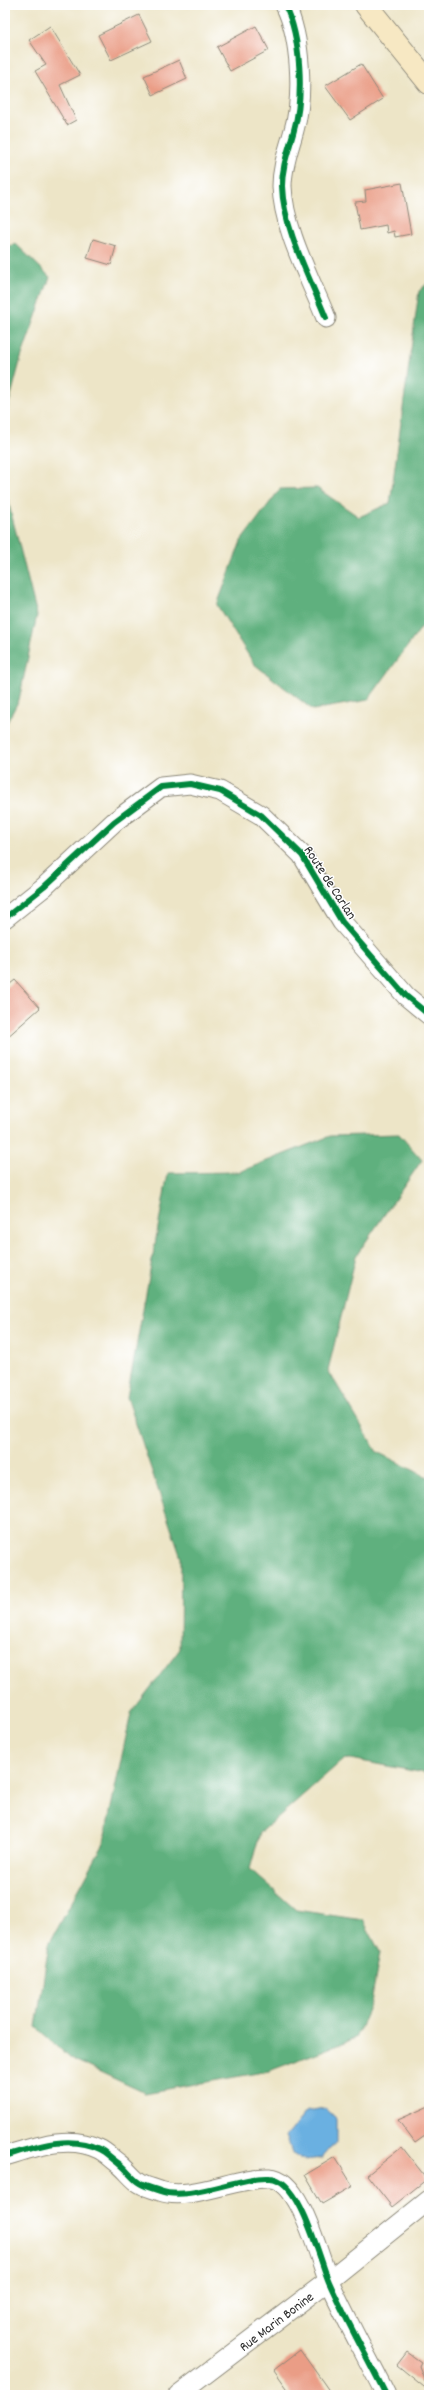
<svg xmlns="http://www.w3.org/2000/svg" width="434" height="2400" viewBox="0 0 434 2400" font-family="Dekko,sans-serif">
	<rect width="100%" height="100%" fill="#fff"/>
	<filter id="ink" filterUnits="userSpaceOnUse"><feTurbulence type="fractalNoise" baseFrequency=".025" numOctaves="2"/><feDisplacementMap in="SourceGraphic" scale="8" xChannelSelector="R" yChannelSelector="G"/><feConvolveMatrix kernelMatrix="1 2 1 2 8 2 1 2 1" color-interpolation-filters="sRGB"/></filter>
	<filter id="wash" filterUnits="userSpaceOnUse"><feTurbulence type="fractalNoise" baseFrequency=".012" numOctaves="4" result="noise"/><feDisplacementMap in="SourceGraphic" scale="16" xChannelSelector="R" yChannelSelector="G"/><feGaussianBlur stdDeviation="0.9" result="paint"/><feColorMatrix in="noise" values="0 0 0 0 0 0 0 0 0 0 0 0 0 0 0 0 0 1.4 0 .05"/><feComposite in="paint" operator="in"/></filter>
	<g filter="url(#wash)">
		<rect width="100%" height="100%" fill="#ede5c7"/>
		<!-- forest -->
		<path fill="#5eb07e" stroke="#446e54" d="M16,244L50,277L21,358L5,418V247Z
			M429,282V617L368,700L313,710L254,664L217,605L241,541L280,489L317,488L359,517L390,503L419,291Z
			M5,489L37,615L19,700L5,726Z
			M399,1134L422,1160L356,1256L328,1370L377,1452L429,1478V1774L345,1758L260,1833L250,1869L296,1910L363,1920L380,1952L371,2003L356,2038L269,2071L145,2093L70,2058L36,2027L49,1944L103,1845L131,1713L180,1649L181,1558L127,1397L168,1173L239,1172L330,1136Z"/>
		<!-- water -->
		<path fill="#6bb0e1" stroke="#4b6e86" d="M324,2108L336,2119V2142L322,2158L304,2160L293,2155L286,2136L307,2111Z"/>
		<g id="blocks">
			<!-- building -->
			<path fill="#ea9d86" d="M139,15L152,41L111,60L98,35Z
				M50,26L80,75L60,85L76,120L67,125L35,71L46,65L29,40Z
				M256,26L269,50L230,71L217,47Z
				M179,60L187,79L153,95L144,76Z
				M361,64L383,99L350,120L325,86Z
				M402,183L411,234L395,237L394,231L387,233L386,225L360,230L355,202L366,201L365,190Z
				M93,239L116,246L111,265L87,258Z
				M15,980L40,1008L5,1039V988Z
				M429,2106V2133L415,2143L398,2120Z
				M402,2147L427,2179L392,2207L367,2175Z
				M335,2157L353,2186L322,2204L305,2175Z
				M300,2350L323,2382L332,2395H292L274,2370Z
				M407,2352L421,2362L419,2366L429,2391L397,2365Z"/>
		</g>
	</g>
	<g filter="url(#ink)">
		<use href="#blocks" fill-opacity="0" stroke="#8c8879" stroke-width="1"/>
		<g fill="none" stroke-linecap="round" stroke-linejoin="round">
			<defs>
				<path id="street" d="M285,5C301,37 304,96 294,130C289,149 282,166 282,186C283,228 310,278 326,318
					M5,918L44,887L114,822L161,787L190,784L220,791L261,815L302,855L342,922L406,996L429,1015
					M5,2156C35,2147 69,2134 99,2149C106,2152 112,2159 118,2163C126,2169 131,2177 138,2182C144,2187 153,2188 160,2191C190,2202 238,2176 270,2178C301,2179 319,2259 329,2282C346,2320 367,2357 386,2395
					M178,2395L328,2281L429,2200"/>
				<path id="secondary" d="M366,5L429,83"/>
			</defs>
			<!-- street casing -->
			<use href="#street" stroke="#8c8879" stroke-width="21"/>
			<!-- secondary casing -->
			<use href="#secondary" stroke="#8c8879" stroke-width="24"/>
			<!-- street -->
			<use href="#street" stroke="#fff" stroke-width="19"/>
			<!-- secondary -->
			<use href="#secondary" stroke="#f7e8c3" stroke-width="22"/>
			<defs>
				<path id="cycleway" d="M285,5C301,37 304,96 294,130C289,149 282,166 282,186C283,228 310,278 326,318
					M5,918L44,887L114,822L161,787L190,784L220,791L261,815L302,855L342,922L406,996L429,1015
					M5,2156C35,2147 69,2134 99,2149C106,2152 112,2159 118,2163C126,2169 131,2177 138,2182C144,2187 153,2188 160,2191C190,2202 238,2176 270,2178C301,2179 319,2259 329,2282C346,2320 367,2357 386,2395"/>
			</defs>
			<!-- cycleway casing -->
			<use href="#cycleway" stroke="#fff" stroke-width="8"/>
			<!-- cycleway -->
			<use href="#cycleway" stroke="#00873e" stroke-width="6"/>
		</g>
	</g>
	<g text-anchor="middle" stroke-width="3" stroke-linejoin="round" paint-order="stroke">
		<!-- street labels -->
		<g font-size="14" fill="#2b2b2b" stroke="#fff">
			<text transform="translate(331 882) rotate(57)" y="5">Route de Carlan</text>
			<text transform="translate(276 2321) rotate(-37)" y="5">Rue Marin Bonine</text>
		</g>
	</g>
	<!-- margin -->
	<rect width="434" height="2400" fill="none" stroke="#fff" stroke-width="20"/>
</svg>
